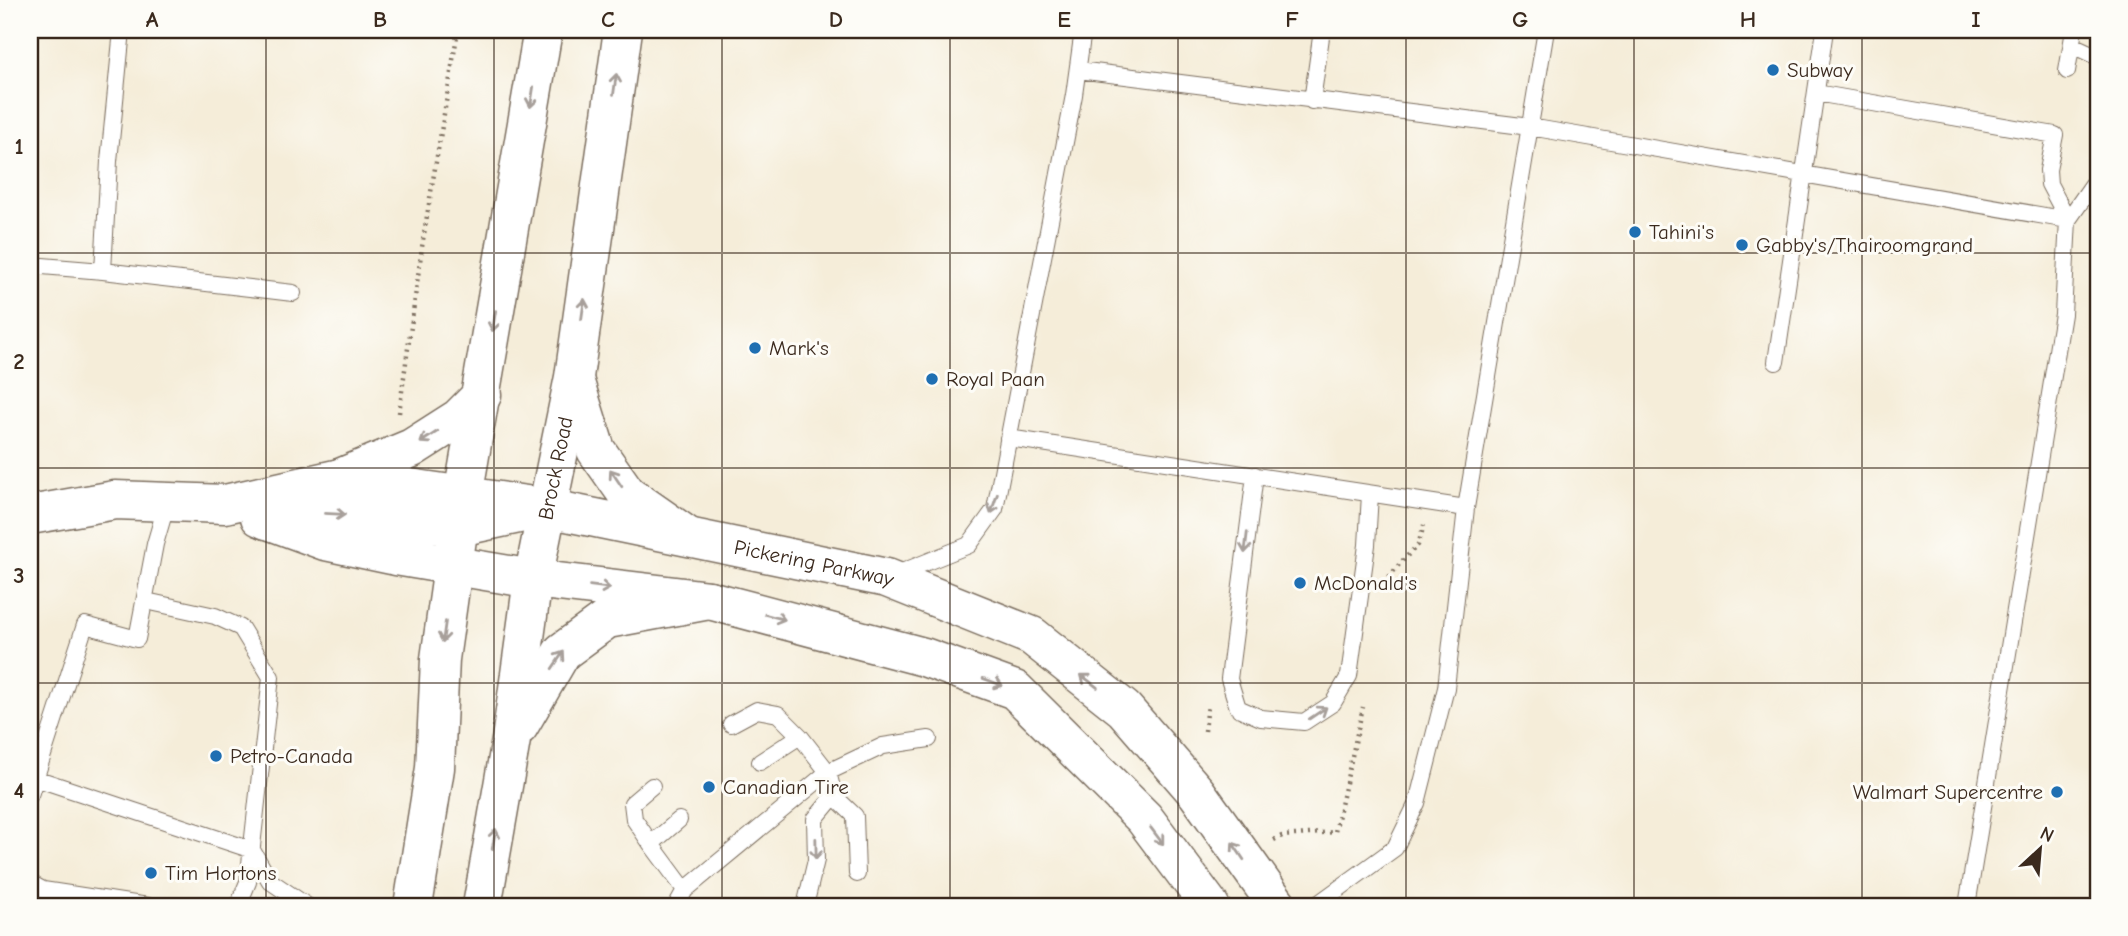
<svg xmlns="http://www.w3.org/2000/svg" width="2128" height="936" viewBox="0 0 2128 936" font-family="'Comic Neue',sans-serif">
	<rect width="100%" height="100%" fill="#fdfcf7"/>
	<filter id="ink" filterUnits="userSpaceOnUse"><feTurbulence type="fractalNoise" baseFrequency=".0143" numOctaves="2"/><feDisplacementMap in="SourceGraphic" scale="14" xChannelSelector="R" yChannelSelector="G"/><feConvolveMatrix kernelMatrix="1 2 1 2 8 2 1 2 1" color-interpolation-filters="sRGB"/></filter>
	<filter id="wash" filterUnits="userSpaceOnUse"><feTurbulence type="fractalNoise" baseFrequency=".00686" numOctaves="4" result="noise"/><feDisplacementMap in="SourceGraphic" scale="28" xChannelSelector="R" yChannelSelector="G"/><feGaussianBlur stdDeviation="1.57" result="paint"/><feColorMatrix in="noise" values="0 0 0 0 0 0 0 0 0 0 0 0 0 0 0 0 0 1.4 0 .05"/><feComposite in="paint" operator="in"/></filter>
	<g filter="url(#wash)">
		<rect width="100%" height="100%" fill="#f5edd9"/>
	</g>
	<g filter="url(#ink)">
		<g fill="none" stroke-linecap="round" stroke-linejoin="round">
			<defs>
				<path id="service" d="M2072,45L2098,57
					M1078,70L1530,127L2068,220L2049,184L2048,170L2055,135L1816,93
					M2067,71L2074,30
					M1312,101L1322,30
					M30,265L103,271L293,293
					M103,271L109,161L122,30
					M1776,362L1825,30
					M1008,438L1466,508
					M1255,475L1229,679L1238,708L1261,718L1304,722L1333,703L1349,676L1367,545L1370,494
					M892,576L969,545L995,509L1074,95L1083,30
					M146,601L215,616L241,628L271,677L248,882L238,906
					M731,724L757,710L778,714L800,736L828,772L834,796L855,816L857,874
					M760,762L800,736
					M35,778L252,850L270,881L307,906
					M30,795L85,625L137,639L155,544L167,503
					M679,820L651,844L685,890
					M651,844L634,819L632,803L652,786
					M30,883L43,890L148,906
					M676,906L685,890L828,772L883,746L929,739
					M805,906L816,860L815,819L834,796
					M1315,906L1395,848L1417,803L1446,688L1466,508L1546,30
					M1967,906L2063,314L2068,220L2098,177"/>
				<g id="tertiary">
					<path id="s1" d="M30,515L115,500L225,504L340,478L547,508L887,578L1032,636L1124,709L1197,793L1278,906"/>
					<path d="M260,517L325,541L396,556L533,579L709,600L924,657L1015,690L1144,818L1210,906"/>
				</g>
				<g id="secondary">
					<path d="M575,383L596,450L627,494L687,536"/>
					<path d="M340,478L412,448L459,418L482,395"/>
					<path d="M267,520L328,513L459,527L547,508"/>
					<path d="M519,726L562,652L607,619L709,600"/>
					<path d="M413,906L435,768L440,659L463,496L543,30"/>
					<path id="s2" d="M482,906L511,740L533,579L574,377L623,30"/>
				</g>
			</defs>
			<!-- service casing -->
			<use href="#service" stroke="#7c6e5f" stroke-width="18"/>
			<!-- tertiary casing -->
			<use href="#tertiary" stroke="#7c6e5f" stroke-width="41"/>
			<!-- secondary casing -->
			<use href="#secondary" stroke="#7c6e5f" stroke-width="41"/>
			<!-- path -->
			<path stroke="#7c6e5f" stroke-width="4.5" stroke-dasharray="2 5" stroke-linecap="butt" d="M399,413L423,240L458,30
				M1389,577L1402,561L1418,545L1424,525
				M1205,731L1208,704
				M1274,840L1282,836L1335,832L1363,707"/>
			<!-- service -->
			<use href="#service" stroke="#fff" stroke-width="16"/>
			<!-- tertiary -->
			<use href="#tertiary" stroke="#fff" stroke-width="38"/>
			<!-- secondary -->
			<use href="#secondary" stroke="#fff" stroke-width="38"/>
		</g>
		<!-- one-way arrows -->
		<defs><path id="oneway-shaft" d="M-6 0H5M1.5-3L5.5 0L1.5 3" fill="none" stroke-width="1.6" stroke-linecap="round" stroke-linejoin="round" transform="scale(1.75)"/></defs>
		<g stroke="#a79f9a">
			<use href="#oneway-shaft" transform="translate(615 84) rotate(-82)"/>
			<use href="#oneway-shaft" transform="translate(532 97) rotate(99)"/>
			<use href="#oneway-shaft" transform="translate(583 309) rotate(-82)"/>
			<use href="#oneway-shaft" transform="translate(494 321) rotate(99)"/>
			<use href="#oneway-shaft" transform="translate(429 437) rotate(147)"/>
			<use href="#oneway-shaft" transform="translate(616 478) rotate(-124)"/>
			<use href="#oneway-shaft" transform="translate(994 504) rotate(109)"/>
			<use href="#oneway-shaft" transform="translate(335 514) rotate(3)"/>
			<use href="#oneway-shaft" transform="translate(1246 543) rotate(97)"/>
			<use href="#oneway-shaft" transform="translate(600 587) rotate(7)"/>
			<use href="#oneway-shaft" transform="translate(775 617) rotate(15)"/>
			<use href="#oneway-shaft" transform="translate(444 632) rotate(98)"/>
			<use href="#oneway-shaft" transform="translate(558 660) rotate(-56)"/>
			<use href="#oneway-shaft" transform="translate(1089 681) rotate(-142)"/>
			<use href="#oneway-shaft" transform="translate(993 682) rotate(20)"/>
			<use href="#oneway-shaft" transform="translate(1318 713) rotate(-34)"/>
			<use href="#oneway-shaft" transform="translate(1157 836) rotate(53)"/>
			<use href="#oneway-shaft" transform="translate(494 839) rotate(-80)"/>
			<use href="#oneway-shaft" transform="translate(816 849) rotate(89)"/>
			<use href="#oneway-shaft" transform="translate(1238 851) rotate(-124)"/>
		</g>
	</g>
	<!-- grid -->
	<path fill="none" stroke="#3b2a1e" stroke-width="2" stroke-opacity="0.55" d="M266,30V906M494,30V906M722,30V906M950,30V906M1178,30V906M1406,30V906M1634,30V906M1862,30V906M30,253H2098M30,468H2098M30,683H2098"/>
	<!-- markers -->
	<g fill="#1f6fb2" stroke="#fdfcf7" stroke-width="2.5">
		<circle cx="1773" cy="70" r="7"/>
		<circle cx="1635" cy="232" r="7"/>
		<circle cx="1742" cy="245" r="7"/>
		<circle cx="755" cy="348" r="7"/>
		<circle cx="932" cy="379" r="7"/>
		<circle cx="1300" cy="583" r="7"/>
		<circle cx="216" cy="756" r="7"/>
		<circle cx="709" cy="787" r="7"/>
		<circle cx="2057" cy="792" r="7"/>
		<circle cx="151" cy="873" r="7"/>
	</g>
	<g text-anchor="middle" stroke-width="6" stroke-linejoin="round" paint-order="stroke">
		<!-- poi labels -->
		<g font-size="21" fill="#3b2a1e" stroke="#fdfcf7" text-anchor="start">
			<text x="1787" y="77">Subway</text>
			<text x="1649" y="239">Tahini's</text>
			<text x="1756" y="252">Gabby's/Thairoomgrand</text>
			<text x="769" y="355">Mark's</text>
			<text x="946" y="386">Royal Paan</text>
			<text x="1314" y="590">McDonald's</text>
			<text x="230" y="763">Petro-Canada</text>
			<text x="723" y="794">Canadian Tire</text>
			<text x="2043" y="799" text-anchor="end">Walmart Supercentre</text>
			<text x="165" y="880">Tim Hortons</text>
		</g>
		<!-- street labels -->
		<g font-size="21" fill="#3b2a1e" stroke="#fdfcf7">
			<text dy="7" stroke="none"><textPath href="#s2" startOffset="444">Brock Road</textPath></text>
			<text dy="7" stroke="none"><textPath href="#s1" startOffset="796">Pickering Parkway</textPath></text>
		</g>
	</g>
	<!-- margin -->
	<rect width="2128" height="936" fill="none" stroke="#fdfcf7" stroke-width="77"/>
	<!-- north arrow -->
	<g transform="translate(2040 849) rotate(26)" stroke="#fdfcf7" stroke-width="5" paint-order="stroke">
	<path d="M0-5L12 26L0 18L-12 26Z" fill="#3b2a1e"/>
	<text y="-10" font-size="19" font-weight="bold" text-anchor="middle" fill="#3b2a1e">N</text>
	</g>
	<rect x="38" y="38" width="2052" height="860" fill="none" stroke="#3b2a1e" stroke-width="2.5"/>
	<g font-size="23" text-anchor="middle" font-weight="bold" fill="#3b2a1e">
		<text x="152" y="27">A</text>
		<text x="380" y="27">B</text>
		<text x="608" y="27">C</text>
		<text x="836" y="27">D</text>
		<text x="1064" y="27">E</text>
		<text x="1292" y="27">F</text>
		<text x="1520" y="27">G</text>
		<text x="1748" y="27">H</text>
		<text x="1976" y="27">I</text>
		<text x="19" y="154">1</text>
		<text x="19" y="369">2</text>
		<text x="19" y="583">3</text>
		<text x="19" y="798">4</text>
	</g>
</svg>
